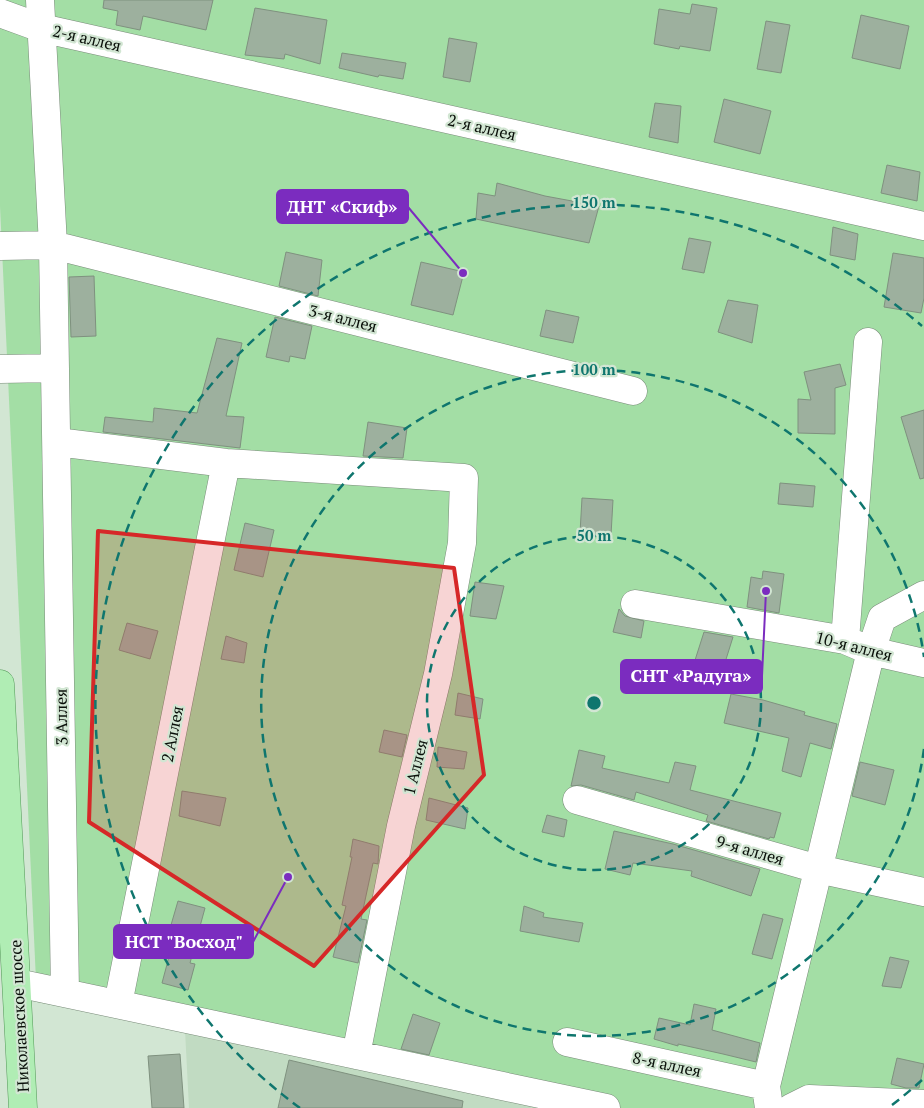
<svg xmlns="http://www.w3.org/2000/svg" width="924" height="1108" viewBox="0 0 924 1108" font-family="'PT Serif',serif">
	<rect width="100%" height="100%" fill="#d2e6d3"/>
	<!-- built -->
	<path fill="#c1dbc2" d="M185,1030L591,1108H189Z"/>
	<!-- green -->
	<path fill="#a3dea5" d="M0,0H924V1108H590L37,1002L0,206Z"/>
	<!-- building -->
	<path fill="#9db09e" stroke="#7f917f" d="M104,0H213L206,30L143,16L140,30L116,25L118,11L103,8Z
		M692,4L717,8L710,51L680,46L679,49L654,44L659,9L690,14Z
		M255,8L327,20L320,64L285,54L284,59L245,55Z
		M861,15L909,26L900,69L852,58Z
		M766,21L790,25L781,73L757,69Z
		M449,38L477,43L470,82L443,77Z
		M342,53L406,63L403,79L379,75L378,77L339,68Z
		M724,99L771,111L760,154L714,142Z
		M655,103L681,106L678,143L649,137Z
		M887,165L920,172L917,201L881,193Z
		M497,183L545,196L599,206L589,243L476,219L478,193L495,196Z
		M833,227L858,234L855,260L830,255Z
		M689,238L711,242L704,273L682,269Z
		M286,252L322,260L318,296L279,286Z
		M893,253L924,258V298L921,313L884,307Z
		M421,262L464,272L453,315L411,305Z
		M94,276L96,336L71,337L69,277Z
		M728,300L758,305L752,343L718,332Z
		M546,310L579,317L573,343L540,336Z
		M275,317L312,326L305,359L290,356L289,362L266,357Z
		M217,338L242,343L226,416L244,417L240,448L103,432L105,417L153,422L154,408L197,413Z
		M840,364L846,385L835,388V434L798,433V399L811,400L804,372Z
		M924,410V478L920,479L901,417Z
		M368,422L407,428L403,458L363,456Z
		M780,483L815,486L813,507L778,504Z
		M582,498L613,500L611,535L580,533Z
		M245,523L274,530L263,577L234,570Z
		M763,571L784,574L779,613L747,607L751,577L762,579Z
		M475,582L504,586L496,619L470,616Z
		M619,609L625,616L644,621L641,638L613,632Z
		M127,623L158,631L150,659L119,650Z
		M704,632L733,637L717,688L689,679Z
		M226,636L247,643L244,663L221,659Z
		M458,693L483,699L480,719L455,715Z
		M731,694L763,700L805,712L804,715L837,724L831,749L810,743L801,777L782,771L789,738L724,723Z
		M384,730L407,735L402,757L379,752Z
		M438,747L467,752L464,769L437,767Z
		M579,750L605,756L602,768L669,783L675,762L696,766L690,790L781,813L774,838L770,837L769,839L706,821L708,815L636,792L634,800L581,785L571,786Z
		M860,762L894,770L885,805L852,796Z
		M182,791L226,798L220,826L179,816Z
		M429,798L468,808L465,829L426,820Z
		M547,815L567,820L564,837L542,832Z
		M614,831L673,844L760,869L751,896L691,876L692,871L633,863L630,875L605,869Z
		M353,839L379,846L378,864L373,863L361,919L367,920L358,963L333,957L346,906L342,905L352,857H350Z
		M178,901L205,908L190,963L195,964L188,990L162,983L177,927L171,925Z
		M524,906L544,913L543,917L583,923L579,942L520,931Z
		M763,914L783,919L772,959L752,954Z
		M890,957L909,961L901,988L882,986Z
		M694,1004L716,1009L712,1030L760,1043L756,1062L723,1054L678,1044V1046L654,1039L659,1018L690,1025Z
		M413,1014L440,1023L429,1055L401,1049Z
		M180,1054L184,1108H152L148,1056Z
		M897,1058L924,1064L919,1088H906L891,1084Z
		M289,1060L463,1101L462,1108H278Z"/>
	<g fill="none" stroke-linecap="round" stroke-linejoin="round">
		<defs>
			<path id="minor" d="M40,0L53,245L65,993
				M0,13L41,28L924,226
				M0,246L53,245L633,391
				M0,369L55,368
				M57,442L226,463L464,478L462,543L438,674L401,826L356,1055
				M635,604L845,640L871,651L924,663
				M845,640L868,342
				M577,800L818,869L924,892
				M17,983L606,1108
				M118,1004L226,463
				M567,1042L766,1086
				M769,1108L766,1086L871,651L882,618L924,595
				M791,1108L809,1099L924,1104"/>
			<path id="major" d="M0,684L23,1108"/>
		</defs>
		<!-- minor casing -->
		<use href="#minor" stroke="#798b79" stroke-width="29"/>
		<!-- major casing -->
		<use href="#major" stroke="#539858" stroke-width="29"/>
		<!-- minor -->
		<use href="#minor" stroke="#fff" stroke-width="28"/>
		<!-- major -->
		<use href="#major" stroke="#b0edb4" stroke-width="28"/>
	</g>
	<!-- marked area -->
	<path fill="#d62828" fill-opacity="0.2" stroke="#d62828" stroke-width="4" stroke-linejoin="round" d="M98,531L454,568L484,775L314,966L89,822Z"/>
	<!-- distance rings -->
	<g fill="none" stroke="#0f766e" stroke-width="2.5" stroke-dasharray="9 6">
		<circle cx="594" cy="703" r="167"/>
		<path d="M924 749A333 333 0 1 1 924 657"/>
		<path d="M922 1080A500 500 0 0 1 888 1108M300 1108A500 500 0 1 1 922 326"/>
	</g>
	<g text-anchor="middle" stroke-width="4.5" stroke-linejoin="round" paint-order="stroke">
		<!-- street labels -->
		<g font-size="16" fill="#090f09" stroke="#d2e6d3">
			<text transform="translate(87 38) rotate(13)" y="6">2-я аллея</text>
			<text transform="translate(482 127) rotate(13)" y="6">2-я аллея</text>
			<text transform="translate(343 318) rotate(14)" y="6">3-я аллея</text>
			<text transform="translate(854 646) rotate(14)" y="6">10-я аллея</text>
			<text transform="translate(61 717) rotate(-91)" y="6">3 Аллея</text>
			<text transform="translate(172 734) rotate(-79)" y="6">2 Аллея</text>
			<text transform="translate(415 767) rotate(-76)" y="6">1 Аллея</text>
			<text transform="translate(750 850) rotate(16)" y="6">9-я аллея</text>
			<text transform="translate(19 1016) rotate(-93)" y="6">Николаевское шоссе</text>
			<text transform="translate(667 1064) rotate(12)" y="6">8-я аллея</text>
		</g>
	</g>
	<circle cx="594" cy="703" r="8" fill="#0f766e" stroke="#d2e6d3" stroke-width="2.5"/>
	<g font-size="15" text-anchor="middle" font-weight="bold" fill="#0f766e" stroke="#d2e6d3" stroke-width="4.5" stroke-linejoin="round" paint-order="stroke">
		<text x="594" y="208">150 m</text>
		<text x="594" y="375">100 m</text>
		<text x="594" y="541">50 m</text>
	</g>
	<!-- callouts -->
	<path fill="none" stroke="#7b2cbf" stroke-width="2" d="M463 273L408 207M766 591L762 676M288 877L253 942"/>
	<g fill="#7b2cbf" stroke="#d2e6d3" stroke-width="2">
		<circle cx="463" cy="273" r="5"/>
		<circle cx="766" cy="591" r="5"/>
		<circle cx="288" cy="877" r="5"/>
	</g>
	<g fill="#7b2cbf" stroke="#7b2cbf" stroke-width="2">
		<rect x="277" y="190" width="131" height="33" rx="5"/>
		<rect x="621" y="660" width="141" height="33" rx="5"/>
		<rect x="114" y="925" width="139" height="33" rx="5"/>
	</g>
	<g font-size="18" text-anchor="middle" font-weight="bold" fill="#fff">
		<text x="342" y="213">ДНТ «Скиф»</text>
		<text x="691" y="682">СНТ «Радуга»</text>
		<text x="184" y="948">НСТ "Восход"</text>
	</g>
</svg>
